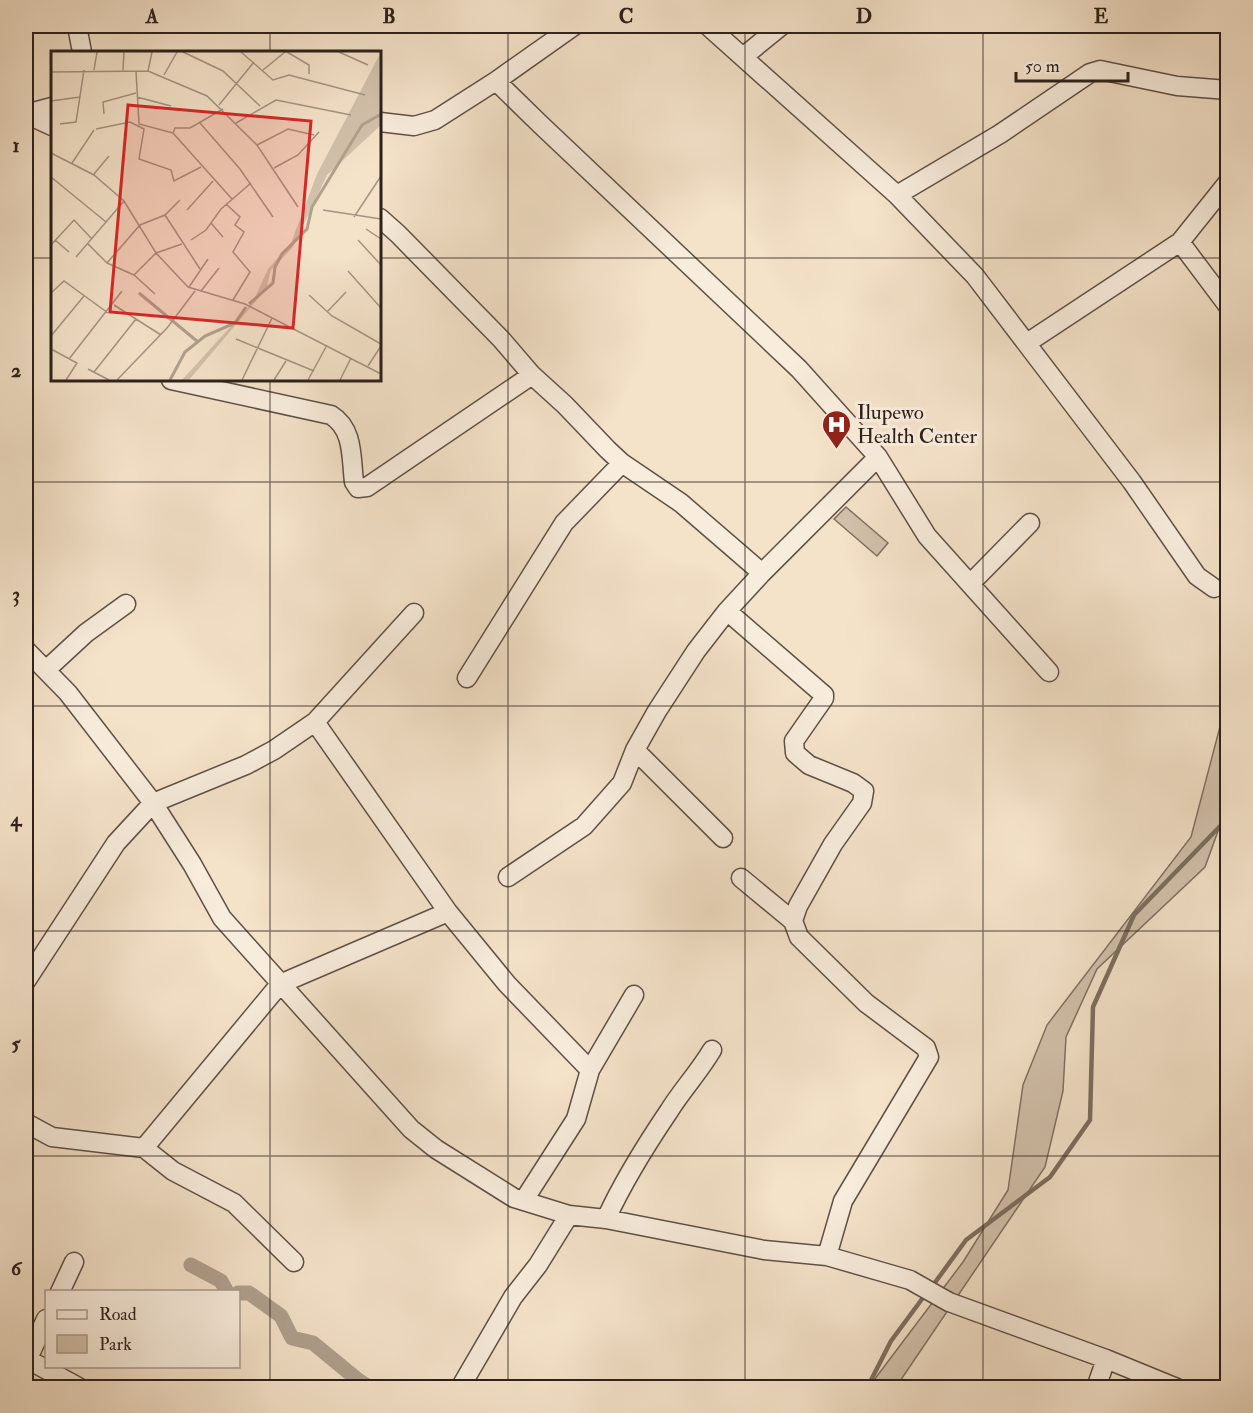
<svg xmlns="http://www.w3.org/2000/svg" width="1253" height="1413" viewBox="0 0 1253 1413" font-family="'IM FELL Double Pica',serif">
	<rect width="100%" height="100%" fill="#f4e2c9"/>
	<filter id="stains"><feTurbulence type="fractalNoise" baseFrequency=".00333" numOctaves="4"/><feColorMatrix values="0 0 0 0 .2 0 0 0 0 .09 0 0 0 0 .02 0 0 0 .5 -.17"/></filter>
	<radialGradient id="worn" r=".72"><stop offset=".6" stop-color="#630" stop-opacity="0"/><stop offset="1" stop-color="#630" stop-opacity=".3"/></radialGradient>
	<!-- green -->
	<path fill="#d2c1ab" stroke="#807063" stroke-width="1.5" d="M846,507L888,543L877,556L834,519Z
		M1227,700V806L1205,867L1097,969L1066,1037L1063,1091L1045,1167L896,1387L868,1388L963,1262L1008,1190L1023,1085L1047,1025L1191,837Z"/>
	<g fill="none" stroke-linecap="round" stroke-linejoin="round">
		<!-- stream -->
		<path stroke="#7c6d60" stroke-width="4.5" d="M931,1288L966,1240L1050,1177L1090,1120L1093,1007L1134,915L1228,818
			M867,1388L891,1341L925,1295"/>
		<!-- canal -->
		<path stroke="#b0a08e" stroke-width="15" d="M191,1265L221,1281L227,1292
			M238,1293H249L281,1316L292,1338L313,1343L358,1380L370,1388"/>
		<defs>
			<path id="minor" d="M77,26L82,52
				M708,26L897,195L975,276L1132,482L1197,576L1214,588
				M743,57L781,26
				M496,81L540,124L799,369L878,457L927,536L1049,672
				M26,114L52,126
				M26,114L52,107
				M380,122L414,126L435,120L496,81L574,26
				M897,195L1000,134L1090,73L1100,70L1177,86L1228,90
				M380,218L398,234L501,339L532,375L565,405L608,450L622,463L681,503L762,573
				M1180,242L1228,306
				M1027,343L1180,242L1228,182
				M171,380L331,415C354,429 351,458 354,482L358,488L367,487L532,375
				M970,584L1030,523
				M727,611L824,695V698L794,741L795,753L809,765L853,783L864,791L862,803L833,844L798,906L793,921L799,937L866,1003L926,1048L929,1057L843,1201L827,1256
				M26,650L68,693L153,803L192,864L222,918L411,1129L436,1149L514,1198L569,1215L606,1219L764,1250L827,1256L910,1280L949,1302L1106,1359L1177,1388
				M46,670L86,633L126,604
				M467,678L564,523L622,463
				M315,722L448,912L507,984L590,1070
				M635,750L723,838
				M508,877L584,826L607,800L622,783L635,750L657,711L696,651L727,611L762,573L878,457
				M741,878L793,921
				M26,981L116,843L153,803L246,765L274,750L315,722L414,613
				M26,1123L52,1137L144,1148L173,1171L234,1203L294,1262
				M144,1148L280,984L448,912
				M524,1200L576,1119L590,1070L634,995
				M606,1219C623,1182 646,1145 669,1111C682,1090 699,1072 712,1050
				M60,1292L74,1262
				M27,1359L80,1388
				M26,1363L46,1319
				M460,1388L513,1297L538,1265L569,1215
				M1096,1388L1106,1359"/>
		</defs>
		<!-- minor casing -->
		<use href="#minor" stroke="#5f5046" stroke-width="21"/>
		<!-- minor -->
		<use href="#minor" stroke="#f8ecdc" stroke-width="18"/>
	</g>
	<!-- grid -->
	<path fill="none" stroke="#2d201b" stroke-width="1.5" stroke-opacity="0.55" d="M270,26V52M508,26V1388M745,26V1388M983,26V1388M26,258H52M380,258H1228M270,380V1388M26,482H1228M26,706H1228M26,931H1228M26,1156H1228"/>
	<!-- icons -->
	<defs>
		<symbol id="hospital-pin" viewBox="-11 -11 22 30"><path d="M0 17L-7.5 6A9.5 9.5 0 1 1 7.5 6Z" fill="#8f2418" stroke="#f8ecdc"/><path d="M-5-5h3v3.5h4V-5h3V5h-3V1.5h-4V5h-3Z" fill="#fff"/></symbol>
	</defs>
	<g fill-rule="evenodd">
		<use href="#hospital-pin" x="820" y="408" width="33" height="45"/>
	</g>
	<g text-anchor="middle" stroke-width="6" stroke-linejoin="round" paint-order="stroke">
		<!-- poi labels -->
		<g font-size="21" fill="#2d201b" stroke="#f8ecdc" text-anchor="start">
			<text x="857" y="419">Ilupewo<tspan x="857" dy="24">Health Center</tspan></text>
		</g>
	</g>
	<!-- overview -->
	<g transform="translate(51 51)">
		<rect width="330" height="330" fill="#f4e2c9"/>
		<path d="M330,1V74L276,124L242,196L220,219L215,238L138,329H131L202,251L217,218L240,192L266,123Z" fill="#d2c1ab"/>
		<path fill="none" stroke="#b0a08e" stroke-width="3" d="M88,242L147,291M198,253L222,232L224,216L231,203L256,178L261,156L311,74L330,63M119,329L134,301L154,285L184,272L195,256"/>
		<path fill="none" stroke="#a49483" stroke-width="1.5" d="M132,1L172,20L209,55M190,1L222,29L238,24L314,44M236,1L258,14V23M288,1L317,14M43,19L46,1M72,19L73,1M212,19L234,1M85,20L88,73L122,82M97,20L101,1M0,21L97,20L156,45L206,94L247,156M113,24L126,1M86,46L120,55M0,50L29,46M168,54L203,11M172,58L139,77H124L122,82L181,148M53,63L52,51L85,42M149,72L189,118L222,166M185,72L225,49L300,64M9,73L25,71L33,19M45,78L79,71L93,78L88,108L120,119L123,130L150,116M206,94L237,78L263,84M0,102L43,124L73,150L105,202L137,236L194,253L330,323M21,112L43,79M223,117L247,104L268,81M43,123L58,105M0,126L55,171M175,153L189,166L184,174L193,181L182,201L199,221L182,249M136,159L162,130M272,159L330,168M114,164L149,218M303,166L330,125M160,172L172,186M315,178L330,188M4,189L18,201M140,189L155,179L170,158L200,132M307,189L330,214M37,193L56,212L89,174L114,164L129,149M0,194L23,169L41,188M25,206L73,150M56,212L83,224L104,243M297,220L330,257M83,224L105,202L131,193M138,236L157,208M150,240L168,217M0,242L13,230L57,262M258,244L281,265L330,293M63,254L110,284M276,261L295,241M0,285L33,245M185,288L263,320M0,298L26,312L15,329M18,308L71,240M317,315L330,295M37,318L58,329M43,321L85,268M66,329L116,277L144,240M191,329L221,267M223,329L235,310M257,329L276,294M289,329L300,307"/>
		<path fill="#d62828" fill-opacity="0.15" stroke="#d62828" stroke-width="3" d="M77,54L260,70L242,277L59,261Z"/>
		<rect width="330" height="330" fill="none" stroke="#2d201b" stroke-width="3"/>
	</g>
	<!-- margin -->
	<rect width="1253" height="1413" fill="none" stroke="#f4e2c9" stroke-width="66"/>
	<!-- legend -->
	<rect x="45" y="1290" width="195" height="78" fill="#f8ecdc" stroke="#a79a8f" stroke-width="1.5"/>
	<rect x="57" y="1310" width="30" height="9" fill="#f8ecdc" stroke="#a79a8f" stroke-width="1.5"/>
	<text x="99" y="1320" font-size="18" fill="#2d201b">Road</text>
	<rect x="57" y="1335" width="30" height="18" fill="#d2c1ab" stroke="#a79a8f" stroke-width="1.5"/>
	<text x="99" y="1350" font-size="18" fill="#2d201b">Park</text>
	<!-- scale -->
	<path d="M1016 72v9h112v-9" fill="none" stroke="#2d201b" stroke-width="3"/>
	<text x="1025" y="72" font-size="18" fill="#2d201b" stroke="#f8ecdc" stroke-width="4.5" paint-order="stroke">50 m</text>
	<rect x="33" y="33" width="1187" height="1347" fill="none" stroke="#2d201b" stroke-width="2"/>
	<g font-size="20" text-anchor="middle" font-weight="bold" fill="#2d201b">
		<text x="152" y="23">A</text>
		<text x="389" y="23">B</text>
		<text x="626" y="23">C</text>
		<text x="864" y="23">D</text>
		<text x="1101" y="23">E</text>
		<text x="16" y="152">1</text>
		<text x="16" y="377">2</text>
		<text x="16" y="601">3</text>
		<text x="16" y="826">4</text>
		<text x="16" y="1050">5</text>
		<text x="16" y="1275">6</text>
	</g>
	<rect width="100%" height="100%" filter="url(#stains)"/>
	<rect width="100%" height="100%" fill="url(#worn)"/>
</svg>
